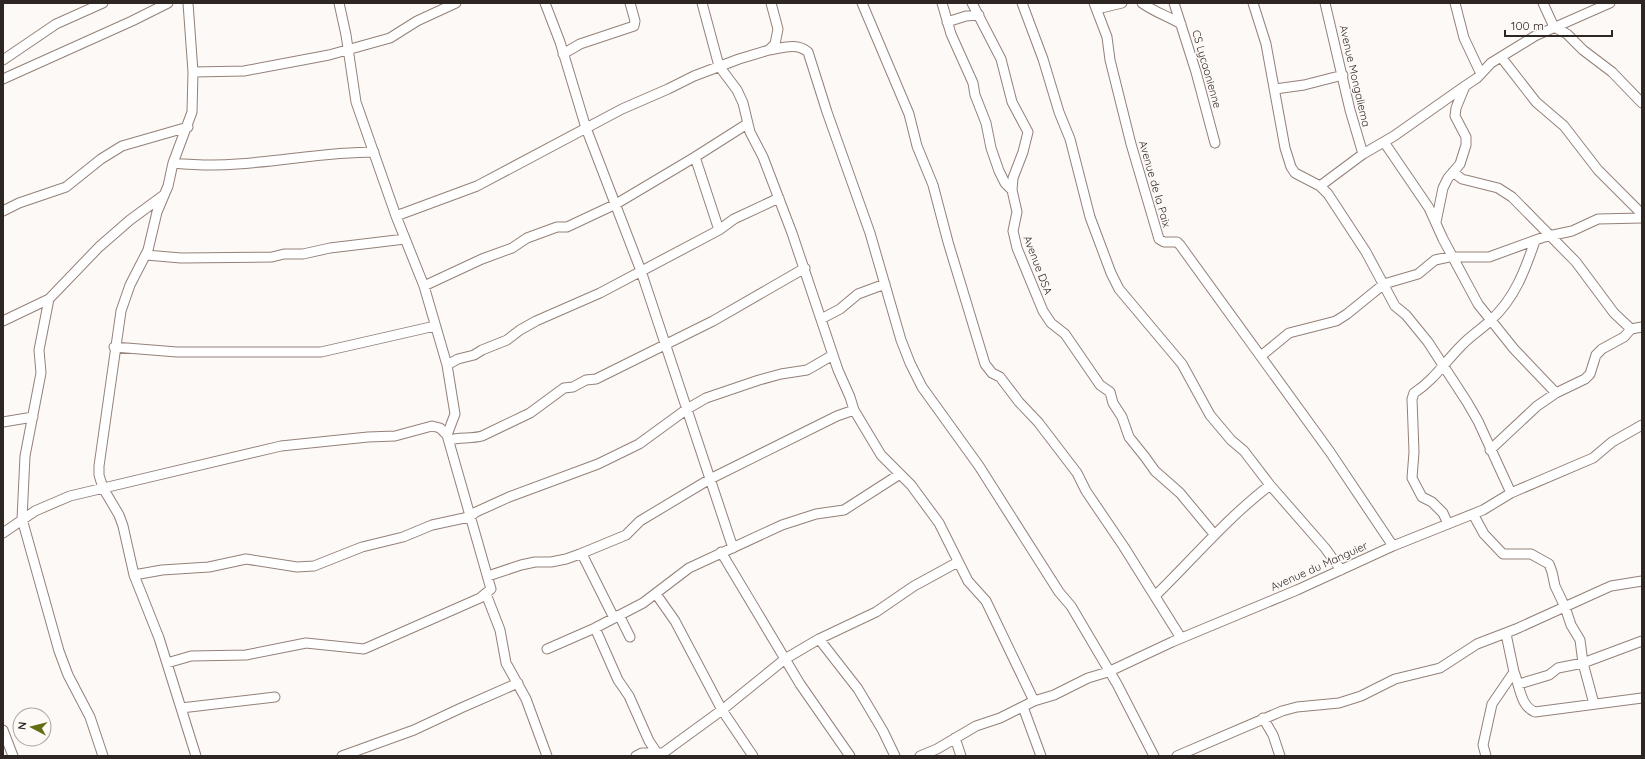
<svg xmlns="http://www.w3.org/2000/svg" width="1645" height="759" viewBox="0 0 1645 759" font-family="Quicksand,sans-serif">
	<rect width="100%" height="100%" fill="#fdf9f7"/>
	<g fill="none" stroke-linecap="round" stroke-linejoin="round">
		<defs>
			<path id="minor" d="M188,3L193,72L192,112L173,163L168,186L157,212L148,250L130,285L121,311L99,466V475L103,488L119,515L123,526L134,575L159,638L196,756
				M545,3L560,42L586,128L641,271L733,548
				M702,3L719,66L737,90L743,103L750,132L763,157L792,233L838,370L850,397L854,410L881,455L911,485L939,523L968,581L986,601L1034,701
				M862,3L909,114L917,146L933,185L948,242L985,364L992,373L1000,377L1019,402L1038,422L1077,473L1086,491L1124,547L1181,638
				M942,3L951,34L973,83L975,95L986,123L991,148L999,171L1005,183L1012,190
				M972,3L1001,59L1012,102L1028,132L1023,152L1013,178L1012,190L1017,212L1013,231L1017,248L1043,311L1051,323L1065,334L1100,385L1110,392L1113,403L1122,417L1129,437L1145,457L1155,471L1180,493L1214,534
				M1022,3L1043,59L1059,112L1070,139L1090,217L1111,273L1119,289L1182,364L1210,415L1231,440L1244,451L1270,485L1325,548L1341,570
				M1094,3L1107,37L1110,60L1131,144L1159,239L1164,242H1177L1180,245L1330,452L1393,546
				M1142,3C1154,12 1168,16 1181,24
				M1174,3L1196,72L1215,143
				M1253,3L1266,44L1285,148L1291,167L1295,173L1320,186L1328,194L1366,252L1395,306L1406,315L1428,342L1467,402L1478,421L1511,493
				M1325,3L1350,110L1363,154
				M1455,3L1464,38L1481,74
				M1543,3L1554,27L1567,34L1583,50L1612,72L1642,103
				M1097,9L1122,3
				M947,22L966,16L979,15
				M769,50C782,48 797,42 808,52L827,112L870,233L901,340L910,363L922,387L979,466L1059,592L1071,606L1117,684L1154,756
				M563,54L580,44L634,26L635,21L630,3
				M1501,57L1536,102L1564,126L1598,170L1642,214
				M3,60L56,24L103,3
				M193,72L244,71L329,55L390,38L417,21L456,3
				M3,79L132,21L168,3
				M1275,89L1304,85L1343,75
				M1384,142L1429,208L1443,239L1478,304L1514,349L1556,393
				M695,157L719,230
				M173,163C194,165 216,166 237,164C283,161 328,152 374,152
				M1453,172L1462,179L1498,188L1512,197L1576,262L1614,313L1631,329L1642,327
				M1320,186L1363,154L1394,136L1465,86
				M3,211L19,203L66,187L101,159L122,146L188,127
				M396,216L477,186L622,109L668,89L694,76L739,59L769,50L775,44L778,29L771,3
				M1436,222L1443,188L1448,178L1460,164L1466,145V137L1455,116L1456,108L1465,86L1477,78L1491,63L1535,36L1610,3
				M146,255L181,258L272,257L284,254H303L330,248L405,239
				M424,286L482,259L512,248L527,238L557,227H567L616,204L695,157L747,124
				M49,299L39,350L41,373L25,456L22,519L59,651L68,675L90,717L103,756
				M821,319L840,309L858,294L885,284
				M3,321L49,299L99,247L130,220L164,195
				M114,347L177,352H321L435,326
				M1261,356L1289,333L1336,321L1347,314L1384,284L1418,274L1435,260L1449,257H1489L1544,237L1572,231L1598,219L1642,218
				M447,365L458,359L474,355L482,350L507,340L520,330L536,321L600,293L719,230L734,219L779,198
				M3,422L33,417
				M449,440C460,437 471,439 482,436L530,413L564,388L573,387L586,380L596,379L713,321L805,268
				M1490,450L1537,406L1556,393L1585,379L1590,374L1596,355L1602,349L1624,337L1631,329
				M1473,514L1484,534L1503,554H1531L1549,564L1552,572L1555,586L1565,607L1571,625L1580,640L1583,663L1594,704
				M1448,524L1443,513L1432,502L1422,497L1412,478L1414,452L1412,399L1414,393C1434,380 1445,362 1461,346C1470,336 1482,329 1491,320C1515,298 1525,270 1535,241
				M3,533L35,511L70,496L281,446L368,437L395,436L432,426L440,428L447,435
				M721,552L800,684L850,756
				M580,554L626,535L640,521L710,479L837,416L854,410
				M134,575L162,570L209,567L246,559L297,567L314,566L362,547L403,537L432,525L469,517L476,512L509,497L598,464L639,444L687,409L706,398L759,380L781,374L807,370L833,355
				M488,576L521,565L535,562H551L566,559L580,554L584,558L614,618
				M486,594L500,630L506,663L526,699L547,756
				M656,594L675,621L722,710L753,756
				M1155,596C1193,559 1227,518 1270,485
				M619,615L630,637
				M595,628L618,680L629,696L649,741L657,753
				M819,639L858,689L883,731L895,756
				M547,649L595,628L643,603L689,568L782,525L816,514L844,510L900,474
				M167,663L191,656L246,655L306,643L364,649L480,598L491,589L447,435L455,414L447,365L424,286L396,216L356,102L346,35L339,3
				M1514,672C1520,686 1520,706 1535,712L1642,698
				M1519,684L1549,675L1558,668L1583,663L1642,641
				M1023,707L1041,756
				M181,708L275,697
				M1263,718L1273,735L1280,756
				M3,730L13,756
				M955,738L961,756
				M342,756L414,730L461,708L518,683
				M636,756L642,753H663L722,710L785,659L819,639L876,612L914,586L958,562
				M920,756L937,749L976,726L1000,718L1034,701L1054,695L1088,678L1108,672L1172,642L1297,590L1393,546L1483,510L1511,493L1593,458L1612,442L1642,425
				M1177,756L1282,711L1297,707L1339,703L1361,696L1395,679L1440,668L1477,644L1516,629L1602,590L1611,586L1642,581
				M1486,756L1483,745L1492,704L1514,672L1506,634"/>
		</defs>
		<!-- minor casing -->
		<use href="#minor" stroke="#948178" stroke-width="11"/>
		<!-- minor -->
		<use href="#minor" stroke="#fff" stroke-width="9"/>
	</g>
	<g text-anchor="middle" stroke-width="3.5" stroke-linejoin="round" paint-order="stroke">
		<!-- street labels -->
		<g font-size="11" fill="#2d2622" stroke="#fdf9f7">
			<text transform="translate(1207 69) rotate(74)" y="4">CS Lycaonienne</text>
			<text transform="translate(1355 76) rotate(77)" y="4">Avenue Mongaliema</text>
			<text transform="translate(1155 184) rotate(74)" y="4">Avenue de la Paix</text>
			<text transform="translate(1038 265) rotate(69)" y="4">Avenue DSA</text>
			<text transform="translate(1319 566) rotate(-24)" y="4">Avenue du Manguier</text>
		</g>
	</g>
	<!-- border -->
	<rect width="1645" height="759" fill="none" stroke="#2d2622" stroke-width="8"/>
	<!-- north arrow -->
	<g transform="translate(32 727) rotate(277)"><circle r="19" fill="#fdf9f7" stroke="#aaa5a2"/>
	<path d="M0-3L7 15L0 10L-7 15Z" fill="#656d14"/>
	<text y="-6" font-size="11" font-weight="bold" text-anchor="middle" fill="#2d2622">N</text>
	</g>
	<!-- scale -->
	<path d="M1505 30v6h107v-6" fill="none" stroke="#2d2622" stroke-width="2"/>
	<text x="1511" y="30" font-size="12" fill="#2d2622" stroke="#fdf9f7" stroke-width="3" paint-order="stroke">100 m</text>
</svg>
